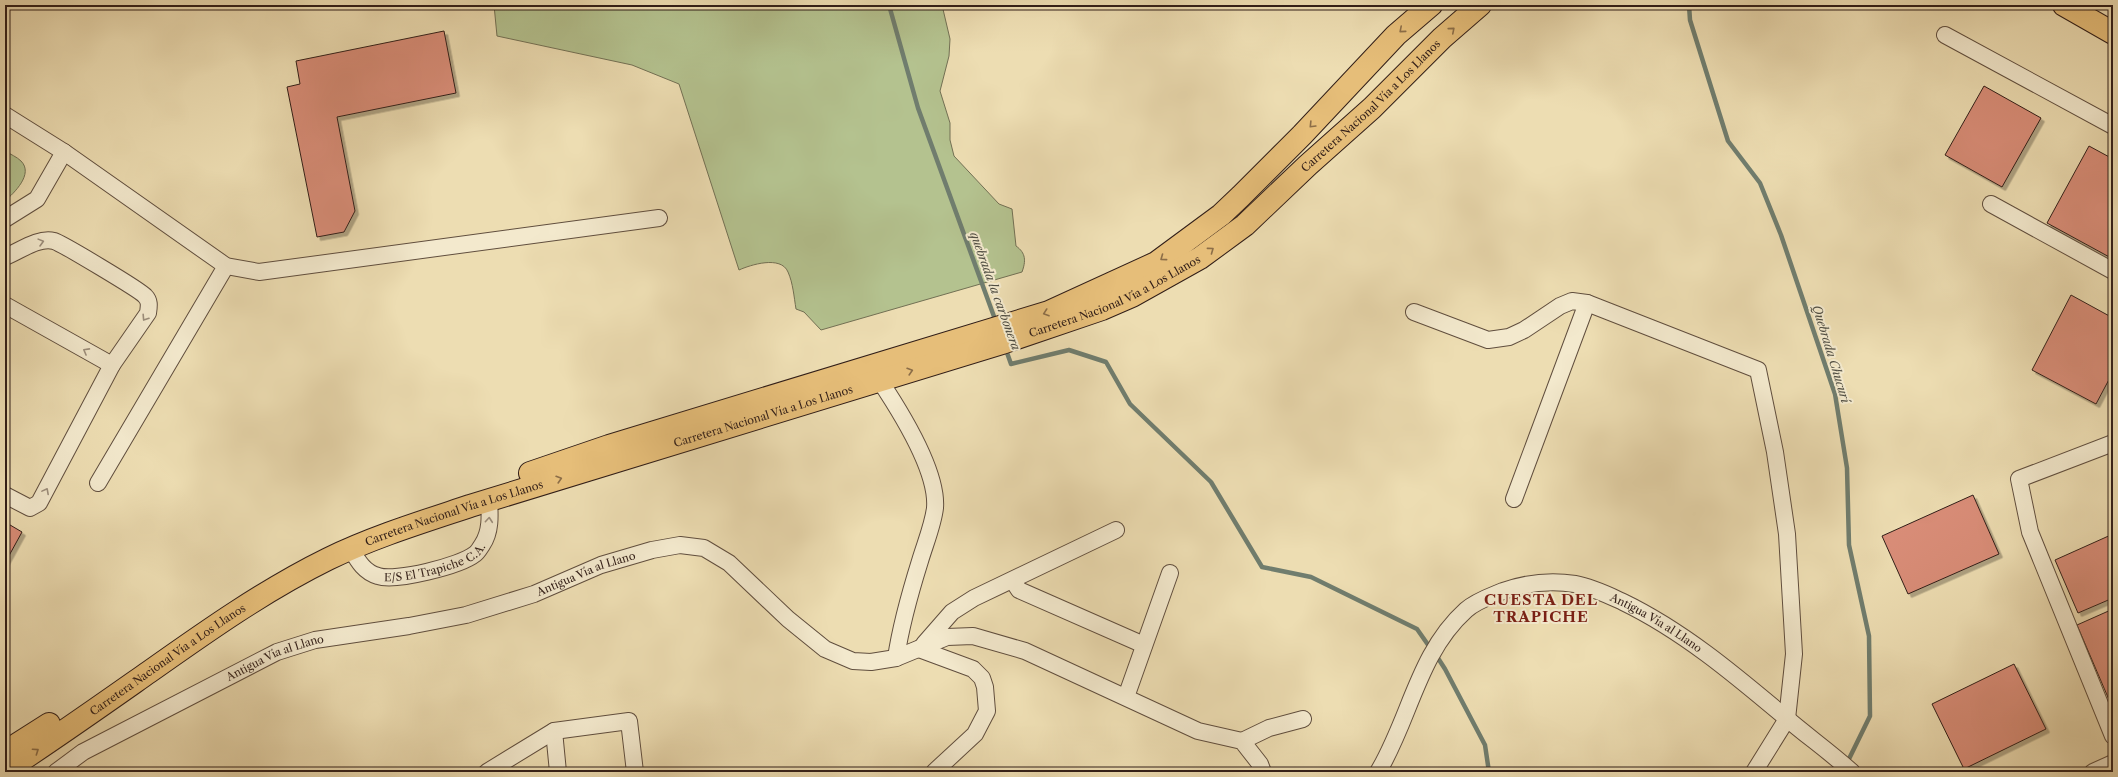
<svg xmlns="http://www.w3.org/2000/svg" width="2118" height="777" viewBox="0 0 2118 777" font-family="'Libre Caslon Text',serif">
	<defs>
		<filter id="shadow"><feDropShadow dx="3.5" dy="3.5" stdDeviation="0" flood-color="#0004"/></filter>
	</defs>
	<rect width="100%" height="100%" fill="#edddb2"/>
	<filter id="stains"><feTurbulence type="fractalNoise" baseFrequency=".005" numOctaves="4"/><feColorMatrix values="0 0 0 0 .2 0 0 0 0 .09 0 0 0 0 .02 0 0 0 .5 -.17"/></filter>
	<radialGradient id="worn" r=".72"><stop offset=".6" stop-color="#630" stop-opacity="0"/><stop offset="1" stop-color="#630" stop-opacity=".3"/></radialGradient>
	<!-- green -->
	<path fill="#b4c28f" stroke="#727054" d="M494,5H942L950,39L949,56L940,91L950,123V140L954,156L999,204L1012,209L1016,246C1026,253 1026,261 1022,272L821,330L804,312L796,309C794,297 793,283 788,272C781,255 750,265 739,270L679,84L632,65L497,36Z
		M5,151C10,154 17,157 21,161C34,174 14,193 5,201Z"/>
	<g fill="none" stroke-linecap="round" stroke-linejoin="round">
		<!-- stream -->
		<path stroke="#707d6e" stroke-width="4.5" d="M889,5L918,108L996,322
			M1689,5L1690,20L1728,141L1760,183L1781,235L1835,394L1847,468L1849,545L1869,636L1870,716L1847,763
			M1005,347L1011,364L1069,350L1106,362L1130,404L1211,482L1262,567L1311,577L1417,629L1431,649
			M1436,655L1445,669L1485,745L1489,772"/>
	</g>
	<!-- building -->
	<path fill="#d98d78" stroke="#311e18" filter="url(#shadow)" d="M444,31L456,93L337,117L355,211L344,232L317,237L287,87L300,84L296,61Z
		M1984,86L2041,118L2002,187L1945,155Z
		M2089,146L2113,159V259L2047,223Z
		M2071,295L2113,318V372L2096,404L2032,370Z
		M1973,495L1999,554L1908,594L1882,536Z
		M5,522L22,532L5,563Z
		M2113,534V598L2078,613L2055,560Z
		M2113,609V709L2077,625Z
		M2014,664L2046,729L1964,769L1932,704Z"/>
	<g fill="none" stroke-linecap="round" stroke-linejoin="round">
		<defs>
			<g id="minor">
				<path d="M1945,35L2113,126"/>
				<path d="M5,115L64,152L226,266L259,272L659,218"/>
				<path d="M1991,204L2113,271"/>
				<path d="M5,219L37,199L64,152"/>
				<path d="M5,257C20,251 38,237 54,241C61,243 140,290 145,296C150,301 149,306 148,313L112,365"/>
				<path d="M5,305L112,365L39,503L30,508L5,495"/>
				<path d="M1414,312L1488,340L1509,337L1524,330L1560,306L1572,301L1587,303L1758,370L1775,452L1787,534L1794,654L1787,719L1754,772"/>
				<path d="M880,381C900,411 938,471 935,508C933,525 925,544 920,561C910,593 901,624 896,658"/>
				<path d="M2113,443L2019,479L2030,532L2113,736"/>
				<path d="M98,483L226,266"/>
				<path d="M1514,499L1587,303"/>
				<path id="s1" d="M351,549C358,561 364,572 378,576C395,582 460,566 475,554C478,552 480,548 482,545C491,532 490,515 489,501"/>
				<path d="M1013,581L1019,590L1144,645"/>
				<path d="M924,644L952,612L974,598L1116,530"/>
				<path d="M919,649L973,669L982,678L985,687L987,711L975,734L934,772"/>
				<path d="M1126,697L1170,573"/>
				<path d="M554,731L558,772"/>
				<path d="M1242,741L1269,728L1303,719"/>
				<path id="s2" d="M56,772L83,752L277,652L315,640L409,626L466,615L534,594L601,565L652,550L680,545L704,548L729,563L788,619L825,649L853,661L871,662L896,658L947,637L973,636L1025,651L1198,731L1242,741L1260,764L1263,772"/>
				<path d="M487,772L554,731L629,721L635,772"/>
				<path id="s3" d="M1378,772C1410,719 1418,653 1466,610C1476,601 1491,596 1503,591C1526,583 1551,580 1575,584C1592,587 1608,595 1623,602C1683,631 1735,675 1785,717C1807,736 1830,752 1852,772"/>
				<path d="M2093,772L2113,763"/>
			</g>
			<g id="highway">
				<path d="M2064,5L2113,33"/>
				<path d="M530,473L609,446L1049,312L1156,263L1221,215L1241,196L1302,135L1396,35L1431,5"/>
				<path d="M5,752L49,724"/>
				<path id="s4" d="M5,771C54,739 102,705 149,672C207,631 265,590 328,559C373,537 422,522 470,506L1002,343L1102,309L1132,296L1200,258L1245,225L1308,165L1372,108L1442,38L1480,5"/>
			</g>
		</defs>
		<!-- minor casing -->
		<use href="#minor" stroke="#604e3e" stroke-width="18"/>
		<!-- highway casing -->
		<use href="#highway" stroke="#311e18" stroke-width="24"/>
		<!-- minor -->
		<use href="#minor" stroke="#f3e9cd" stroke-width="16"/>
		<!-- highway -->
		<use href="#highway" stroke="#e6be79" stroke-width="22"/>
	</g>
	<!-- one-way arrows -->
	<defs><path id="oneway-chevron" d="M-2-3.5L2.5 0L-2 3.5" fill="none" stroke-width="1.6" stroke-linecap="round" stroke-linejoin="round"/></defs>
	<g stroke="#8c6e48">
		<use href="#oneway-chevron" transform="translate(1402 30) rotate(139)"/>
		<use href="#oneway-chevron" transform="translate(1452 30) rotate(-41)"/>
		<use href="#oneway-chevron" transform="translate(1312 125) rotate(134)"/>
		<use href="#oneway-chevron" transform="translate(1211 250) rotate(-36)"/>
		<use href="#oneway-chevron" transform="translate(1163 258) rotate(144)"/>
		<use href="#oneway-chevron" transform="translate(1046 313) rotate(161)"/>
		<use href="#oneway-chevron" transform="translate(910 371) rotate(-17)"/>
		<use href="#oneway-chevron" transform="translate(559 479) rotate(-17)"/>
		<use href="#oneway-chevron" transform="translate(36 751) rotate(-34)"/>
	</g>
	<g stroke="#9c8e7c">
		<use href="#oneway-chevron" transform="translate(41 242) rotate(-15)"/>
		<use href="#oneway-chevron" transform="translate(145 318) rotate(123)"/>
		<use href="#oneway-chevron" transform="translate(86 351) rotate(-151)"/>
		<use href="#oneway-chevron" transform="translate(46 491) rotate(-62)"/>
		<use href="#oneway-chevron" transform="translate(489 520) rotate(-85)"/>
	</g>
	<g text-anchor="middle" stroke-width="4" stroke-linejoin="round" paint-order="stroke">
		<!-- street labels -->
		<g font-size="11" fill="#311e18" stroke="#f3e9cd">
			<text dy="4" stroke="none"><textPath href="#s4" startOffset="1540">Carretera Nacional Vía a Los Llanos</textPath></text>
			<text dy="4" stroke="none"><textPath href="#s4" startOffset="1217">Carretera Nacional Vía a Los Llanos</textPath></text>
			<text dy="4" stroke="none"><textPath href="#s4" startOffset="845">Carretera Nacional Vía a Los Llanos</textPath></text>
			<text dy="4" stroke="none"><textPath href="#s4" startOffset="521">Carretera Nacional Vía a Los Llanos</textPath></text>
			<text dy="4" stroke="none"><textPath href="#s1" startOffset="99">E/S El Trapiche C.A.</textPath></text>
			<text dy="4" stroke="none"><textPath href="#s2" startOffset="572">Antigua Vía al Llano</textPath></text>
			<text dy="4" stroke="none"><textPath href="#s3" startOffset="391">Antigua Vía al Llano</textPath></text>
			<text dy="4" stroke="none"><textPath href="#s2" startOffset="248">Antigua Vía al Llano</textPath></text>
			<text dy="4" stroke="none"><textPath href="#s4" startOffset="197">Carretera Nacional Vía a Los Llanos</textPath></text>
		</g>
		<!-- water labels -->
		<g font-size="12" font-style="italic" fill="#504e43" stroke="#f3e9cd">
			<text transform="translate(995 291) rotate(70)" y="4">quebrada la carbonera</text>
			<text transform="translate(1831 354) rotate(73)" y="4">Quebrada Chucurí</text>
		</g>
		<!-- district labels -->
		<g font-size="15" font-weight="bold" letter-spacing="1" fill="#7a1f14" stroke="#f3e9cd">
			<text x="1541" y="605">CUESTA DEL<tspan x="1541" dy="17">TRAPICHE</tspan></text>
		</g>
	</g>
	<!-- margin -->
	<rect width="2118" height="777" fill="none" stroke="#edddb2" stroke-width="20"/>
	<rect x="6" y="6" width="2106" height="765" fill="none" stroke="#311e18" stroke-width="2"/>
	<rect x="10" y="10" width="2098" height="757" fill="none" stroke="#311e18"/>
	<rect width="100%" height="100%" filter="url(#stains)"/>
	<rect width="100%" height="100%" fill="url(#worn)"/>
</svg>
